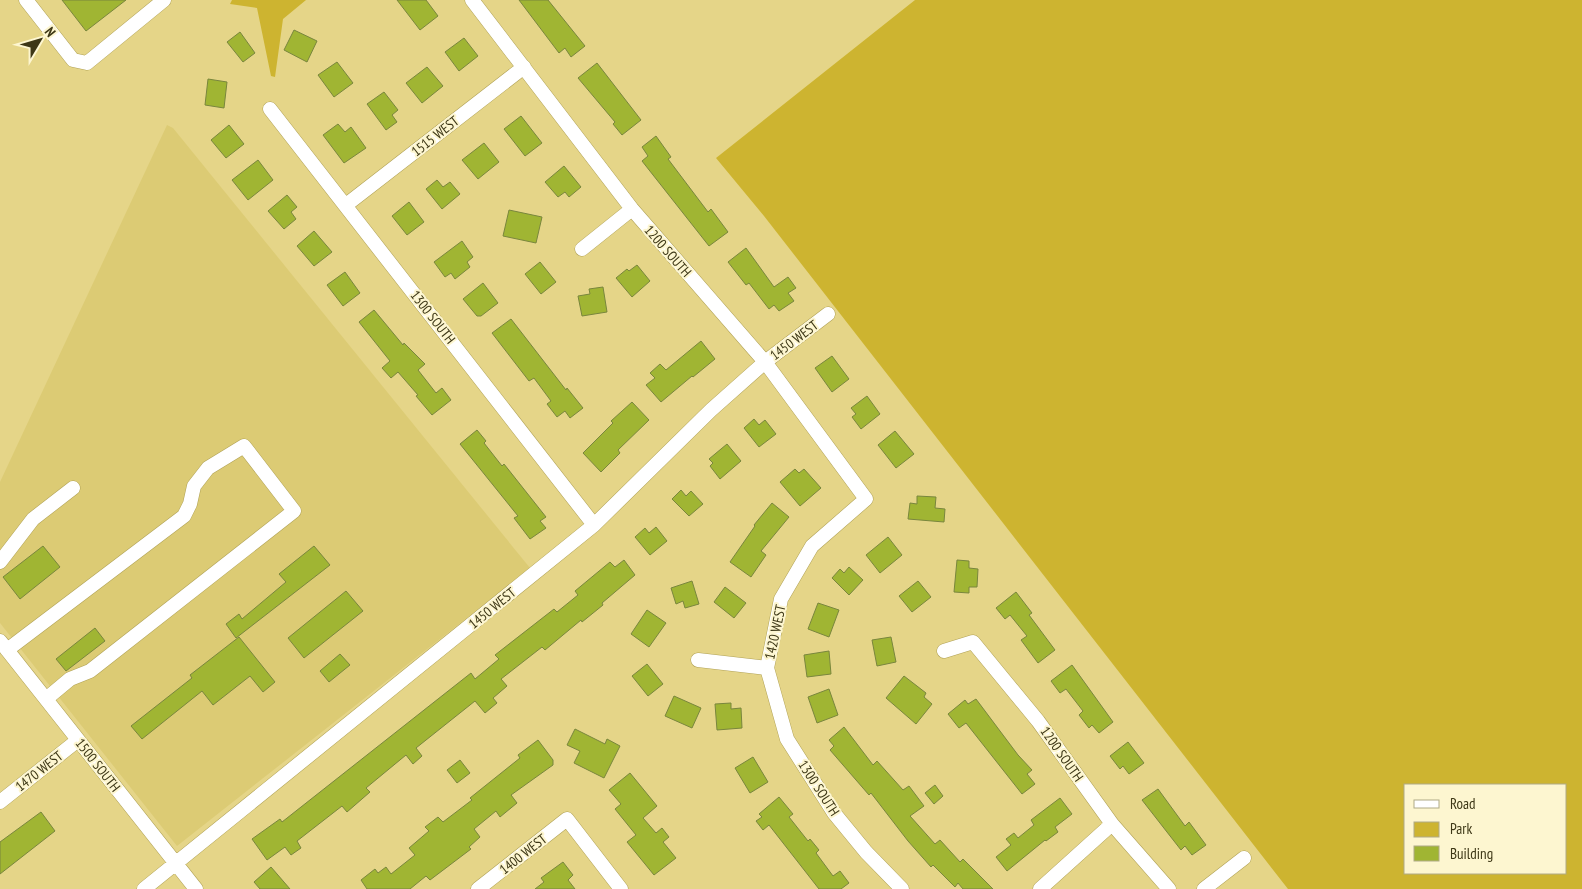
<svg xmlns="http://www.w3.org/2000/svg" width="1582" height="889" viewBox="0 0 1582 889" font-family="'PT Sans Narrow',sans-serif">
	<rect width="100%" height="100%" fill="#e5d588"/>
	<!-- built -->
	<path fill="#dccb74" d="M167,125L173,128L530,568L177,846L0,623V482Z"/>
	<!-- green -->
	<path fill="#cdb430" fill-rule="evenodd" d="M232,0H306L283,19L275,77L271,76L257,8L230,4Z
		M915,0H1582V889H1288L764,216L716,158ZM1566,785V873H1406V785Z"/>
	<!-- building -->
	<path fill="#a0b533" stroke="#79863d" d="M62,0H126L86,31Z
		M397,0H426L438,16L420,30Z
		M519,0H548L585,46L571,57L565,48L559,53Z
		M294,30L317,41L307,62L284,50Z
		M240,32L255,53L243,62L227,42Z
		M464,38L478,56L459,71L445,52Z
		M337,62L353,83L334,97L318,75Z
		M597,63L641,120L622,135L613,124L615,122L578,78Z
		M427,67L443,86L422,103L406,83Z
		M208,79L227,82L224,108L205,105Z
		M384,92L398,110L392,115L397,122L386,130L367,104Z
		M521,116L542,143L525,156L504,129Z
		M338,124L345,132L351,127L366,148L344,163L323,135Z
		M229,125L244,144L226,158L211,140Z
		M656,136L671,157L668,159L708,212L711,209L728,232L709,246L642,161L648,156L642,147Z
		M484,143L499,162L478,179L462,160Z
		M258,160L273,180L248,200L232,180Z
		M564,166L581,187L569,197L565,192L558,197L545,182Z
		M437,180L443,187L450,182L460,194L442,209L426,189Z
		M287,195L297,207L291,212L296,219L284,229L268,211Z
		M409,202L424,222L407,235L392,216Z
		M509,210L542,217L536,243L503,236Z
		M314,231L332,252L314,266L297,246Z
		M462,241L473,257L467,262L470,267L455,279L451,273L445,277L434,262Z
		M746,248L774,287L788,277L796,288L788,293L794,301L779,311L774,305L769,309L749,283L746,285L728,262Z
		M540,262L556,282L541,294L525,274Z
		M637,265L650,281L632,297L616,278L627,269L629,271Z
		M345,272L360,293L343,306L327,285Z
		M483,283L498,303L481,316H477L463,299Z
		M603,287L607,312L582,316L578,296L590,294L589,289Z
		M374,310L403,345L404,343L425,364L418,370L436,393L442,388L451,400L432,415L416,396L418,395L398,372L391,378L382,368L390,361L359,322Z
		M511,319L566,390L567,388L583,408L570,418L565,411L557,417L547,404L551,401L534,378L529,381L492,333Z
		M701,341L715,359L693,377L692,376L661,402L646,385L655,378L650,373L660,364L666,370Z
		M832,356L849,379L832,392L815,368Z
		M867,396L880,414L861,429L852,417L856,414L851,408Z
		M632,402L649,420L618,450L620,453L601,472L583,453L613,423L611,421Z
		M754,419L759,425L765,420L776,434L759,447L744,428Z
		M477,430L486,441L484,443L502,466L504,464L546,517L540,521L546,528L530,539L514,518L518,516L460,444Z
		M895,431L914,454L896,468L878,445Z
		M727,444L741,461L720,479L710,466L713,463L709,459Z
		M795,469L799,473L804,469L821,488L800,506L780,482Z
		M681,490L686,496L691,491L703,504L689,516L672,499Z
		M917,496L936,497L935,508L945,509L944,522L908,519L910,503L917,504Z
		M772,503L789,517L761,551L766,555L751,577L730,562L755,526L754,525Z
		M656,527L667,541L650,555L635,537L645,528L649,533Z
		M888,537L902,555L880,573L866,555Z
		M43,546L60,567L20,599L3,577Z
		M314,546L330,565L236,638L226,624L239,614L242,619L286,582L279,574Z
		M624,560L635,575L602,603L603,605L582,622L581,620L545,650L542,647L501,679L507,686L493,698L497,703L485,713L475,701L416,748L422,756L413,764L406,755L366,788L370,792L347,812L342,806L297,841L301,848L291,855L285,847L267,860L252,839L280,819L282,822L471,673L475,679L499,659L495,655L554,609L557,612L578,595L575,591L610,562L615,567Z
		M957,560L969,561V568L978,569L977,587H969V593L954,592Z
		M849,567L863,580L849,595L832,578L840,569L844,573Z
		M692,581L699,604L685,608L683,601L676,604L671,588Z
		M918,581L931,597L912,612L899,596Z
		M725,587L746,603L734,618L714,602Z
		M346,591L363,611L304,658L288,638Z
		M1016,592L1032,613L1029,615L1055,650L1038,663L1021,640L1027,636L1010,615L1005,619L996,608Z
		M818,603L839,610L829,637L808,629Z
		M647,610L666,623L649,647L631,634Z
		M95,628L105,641L66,671L56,659Z
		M239,637L275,682L263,692L250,676L213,705L202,691L142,739L131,726L192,678L190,675Z
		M891,637L896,662L877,666L872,640Z
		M829,651L831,674L807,677L804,655Z
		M340,654L350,665L329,682L320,671Z
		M647,664L663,684L648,696L632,676Z
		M1072,665L1113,722L1099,733L1092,725L1089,728L1079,715L1083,711L1066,689L1060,693L1051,681Z
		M904,676L926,693L924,697L932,704L916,724L886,698Z
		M829,689L838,715L817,723L808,697Z
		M674,696L701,708L692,728L665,716Z
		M976,699L1018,755L1032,770L1027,774L1035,784L1022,794L966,723L959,728L948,714L965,700L968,704Z
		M731,703V709L741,708L742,728L717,730L715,704Z
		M844,727L873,765L877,761L903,790L909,786L924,806L910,816L935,844L940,840L960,862L963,859L993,889H963L958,883L955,887L933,865L931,867L908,841L871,793L869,795L830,750L834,746L829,740Z
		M575,729L605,744L607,739L620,746L604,778L574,763L580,751L567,745Z
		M538,740L553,760V765L511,795L517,803L500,817L496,811L474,829L480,837L469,847L471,849L430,880L426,876L410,889H367L361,880L375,869L378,873L386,867L391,874L415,855L409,848L429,831L425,827L438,817L443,822L472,800L470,798L520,758L518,755Z
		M1128,742L1144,763L1129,774L1123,766L1120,769L1110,756Z
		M753,757L768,782L750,793L735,768Z
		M460,760L470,773L457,783L447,770Z
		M630,773L657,806L643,818L656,833L662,828L669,837L663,842L676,858L654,875L627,842L636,835L615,809L621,804L609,790Z
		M935,785L943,796L934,804L925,793Z
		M1158,789L1185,826L1189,822L1206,845L1192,855L1185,846L1181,850L1142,800Z
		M779,797L793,814L789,817L808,841L810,839L819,850L816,853L833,876L840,871L849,883L841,889H819L769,825L763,830L756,821L762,817L759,814Z
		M1060,798L1072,814L1055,827L1058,832L1046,841L1045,840L1007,871L996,857L1011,845L1006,839L1014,833L1018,838L1034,825L1031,820Z
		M41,812L55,831L0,874V842Z
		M563,862L573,875L568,880L575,889H535L544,882L541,878Z
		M271,867L290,889H260L254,882Z"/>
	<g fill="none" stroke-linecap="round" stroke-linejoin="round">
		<defs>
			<path id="minor" d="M26,0L73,60L87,63L164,0
				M472,0L632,209L765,362L866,499L812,546L781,599L767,668L787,739L834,813L866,852L902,889
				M270,109L594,525
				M346,205L524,67
				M582,249L632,209
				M0,562L33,519L73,488
				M0,641L196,889
				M7,650L184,516L190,504L194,486L208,468L244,446L294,511L90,671L70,679L46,699
				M944,651L973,642L1038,721L1112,824L1169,889
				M698,660L767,668
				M0,802L78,740
				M144,889L594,525L711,410L765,362L828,314
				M478,889L567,819L621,889
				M1040,889L1112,824
				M1204,889L1244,858"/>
		</defs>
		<!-- minor casing -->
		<use href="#minor" stroke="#b1a256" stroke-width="15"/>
		<!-- minor -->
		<use href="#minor" stroke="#fff" stroke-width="14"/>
	</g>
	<g text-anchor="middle" stroke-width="4" stroke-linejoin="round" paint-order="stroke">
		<!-- street labels -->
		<g font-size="14" fill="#3d3716" stroke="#fdf6d0">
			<text transform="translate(435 136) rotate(-38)" y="5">1515 WEST</text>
			<text transform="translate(668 251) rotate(49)" y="5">1200 SOUTH</text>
			<text transform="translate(433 317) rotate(52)" y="5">1300 SOUTH</text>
			<text transform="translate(794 340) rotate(-37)" y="5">1450 WEST</text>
			<text transform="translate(492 608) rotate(-39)" y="5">1450 WEST</text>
			<text transform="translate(775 632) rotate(-78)" y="5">1420 WEST</text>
			<text transform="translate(1062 754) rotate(55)" y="5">1200 SOUTH</text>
			<text transform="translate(98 765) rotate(52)" y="5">1500 SOUTH</text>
			<text transform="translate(39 771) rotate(-38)" y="5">1470 WEST</text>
			<text transform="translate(819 788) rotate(57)" y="5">1300 SOUTH</text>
			<text transform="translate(523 854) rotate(-38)" y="5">1400 WEST</text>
		</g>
	</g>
	<!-- legend -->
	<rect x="1404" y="784" width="162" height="90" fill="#fdf6d0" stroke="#b0aa86"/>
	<rect x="1414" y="800" width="25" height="8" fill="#ffffff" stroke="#b0aa86"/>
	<text x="1450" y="809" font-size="15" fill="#3d3716">Road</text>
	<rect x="1414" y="822" width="25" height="15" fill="#cdb430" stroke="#b0aa86"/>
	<text x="1450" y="834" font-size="15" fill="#3d3716">Park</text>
	<rect x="1414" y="846" width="25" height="15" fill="#a0b533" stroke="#b0aa86"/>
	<text x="1450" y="859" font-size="15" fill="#3d3716">Building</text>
	<!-- north arrow -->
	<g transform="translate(40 40) rotate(52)" stroke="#fdf6d0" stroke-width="4" paint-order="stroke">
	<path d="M0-4L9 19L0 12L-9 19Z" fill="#3d3716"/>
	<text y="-8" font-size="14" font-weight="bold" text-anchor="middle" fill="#3d3716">N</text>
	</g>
</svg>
